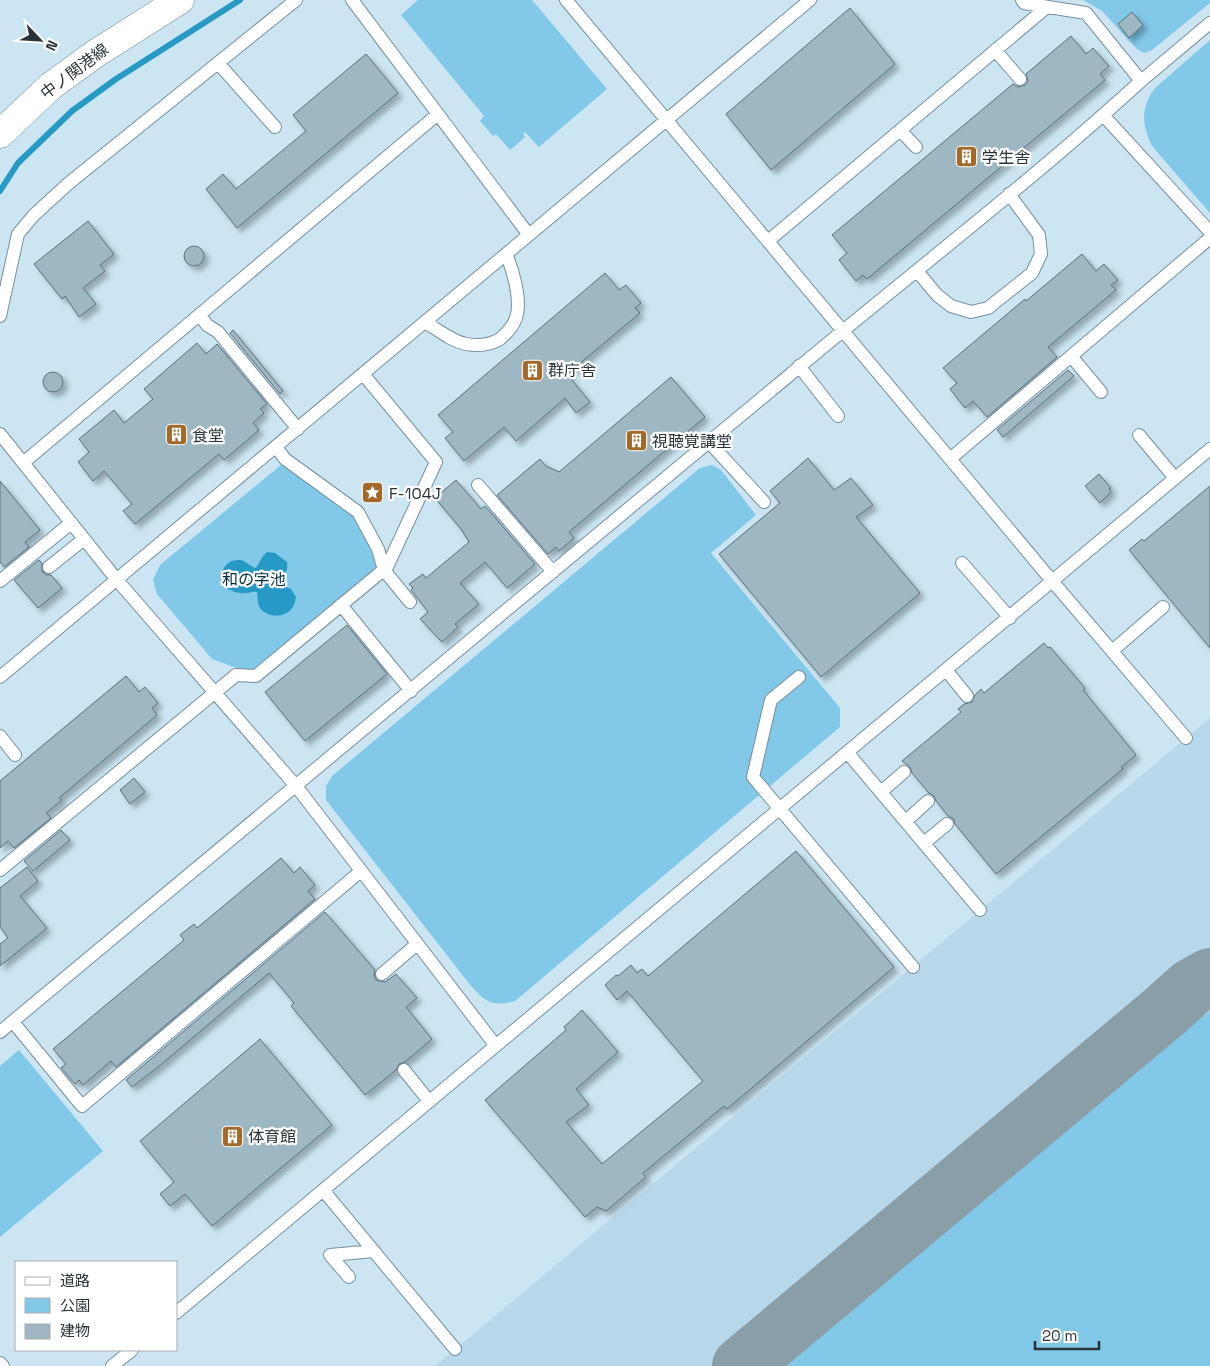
<svg xmlns="http://www.w3.org/2000/svg" width="1210" height="1366" viewBox="0 0 1210 1366" font-family="'Space Grotesk','Noto Sans JP',sans-serif">
	<defs>
		<filter id="shadow"><feDropShadow dx="4.5" dy="4.5" stdDeviation="2.5" flood-color="#0004"/></filter>
	</defs>
	<rect width="100%" height="100%" fill="#cbe5f2"/>
	<!-- built -->
	<path fill="#b7d8ea" d="M1210,718V997L773,1366H435Z"/>
	<!-- green -->
	<path fill="#81c8e9" d="M418,0H532L607,89L539,147L525,132L523,134L525,137L510,150L496,134L493,136L480,121L484,116L401,15Z
		M1083,0H1210V3L1152,50L1144,53L1137,49L1102,11Z
		M1210,40V213L1152,146C1142,125 1140,108 1155,88Z
		M282,464L353,516L364,532L374,553L378,568L255,669L242,670L212,659L157,594L153,580L160,565Z
		M712,465L721,470L756,515L711,553L840,708V727L515,1001C492,1007 487,1003 471,986L326,800V786L332,776L700,468Z
		M1210,1011V1366H780L1196,1021Z
		M19,1050L103,1151L0,1237V1066Z"/>
	<!-- water -->
	<path fill="#2699c5" d="M267,552L275,553L287,562C289,579 279,571 274,582L291,589L296,597C295,600 295,603 294,605C288,618 268,619 260,608C257,603 258,597 257,592C252,591 250,593 246,593C242,594 234,592 230,590C215,583 222,558 239,560C246,560 250,567 256,568L263,556Z"/>
	<g fill="none" stroke-linecap="round" stroke-linejoin="round">
		<!-- stream -->
		<path stroke="#2699c5" stroke-width="6" d="M0,191L18,163L72,111L116,79L240,0"/>
		<!-- taxiway -->
		<path stroke="#8a9ea8" stroke-width="58" d="M741,1366L1164,1012L1192,987L1210,977"/>
	</g>
	<!-- building -->
	<path fill="#9db7c3" stroke="#58707b" filter="url(#shadow)" d="M850,8L895,64L771,170L726,114Z
		M1132,12L1143,25L1129,38L1118,24Z
		M1071,36L1086,54L1093,48L1109,66L1100,74L1105,80L867,279L863,275L856,281L839,260L847,253L832,235L1013,84L1018,87L1025,85L1028,81L1026,74Z
		M366,54L398,93L237,228L206,189L223,174L236,189L306,131L293,115Z
		M88,221L114,254L100,265L105,271L83,288L96,304L79,317L65,296L62,299L34,264Z
		M184 256a10 10 0 1 1 20 0a10 10 0 1 1-20 0Z
		M1082,254L1096,271L1104,264L1118,280L1111,285L1116,290L1048,347L1057,357L987,417L973,401L965,408L950,389L957,383L943,368L1025,299L1026,301Z
		M605,273L619,290L626,285L641,303L635,308L640,313L567,374L590,402L576,413L565,398L516,441L504,427L464,461L445,438L453,432L438,415Z
		M233,330L283,391L280,394L230,333Z
		M197,343L206,354L217,344L267,404L260,409L264,413L253,423L259,430L224,460L219,454L135,524L123,511L132,504L104,471L93,481L78,462L89,452L79,439L114,410L124,423L153,399L144,389Z
		M1068,370L1074,376L1003,437L997,430Z
		M43 382a10 10 0 1 1 20 0a10 10 0 1 1-20 0Z
		M671,377L705,417L569,532L574,538L559,551L556,547L548,554L497,495L540,459L546,466L559,472Z
		M808,458L834,490L851,478L873,505L856,517L920,593L821,677L719,554L780,503L770,491Z
		M1099,474L1111,488L1109,489L1111,492L1100,503L1085,486Z
		M456,480L481,509L485,506L535,564L507,588L485,562L460,583L479,604L455,624L458,627L442,642L420,619L428,612L411,590L413,588L409,584L423,574L426,578L469,542L461,529L435,498Z
		M0,481L40,530L25,542L29,547L4,567L0,562Z
		M1210,486V648L1129,550L1142,539L1144,541Z
		M39,560L42,563V572L47,575H51L62,588L38,608L14,580Z
		M347,625L387,674L305,741L265,692Z
		M1044,643L1048,648L1050,647L1085,688L1083,690L1136,755L1121,767L1123,769L996,874L955,824L954,819L948,816L936,801L934,796L929,793L912,773L910,767L902,761L961,712L958,709L964,704L972,702L975,695L981,689L984,693Z
		M126,676L139,692L145,687L158,703L152,708L157,715L59,798L62,800L46,813L51,818L14,848L8,841L0,848V781Z
		M134,778L145,792L130,804L120,790Z
		M61,830L70,840L33,871L24,861Z
		M796,851L894,967L727,1109L724,1106L643,1173L646,1177L606,1211L597,1207L585,1217L485,1100L566,1030L564,1027L582,1010L618,1052L576,1089L589,1105L566,1122L602,1164L703,1081L627,991L617,1000L605,985L616,975L618,976L631,965L637,973L642,969L648,976Z
		M281,858L294,873L300,867L315,885L308,891L315,899L116,1067L111,1061L83,1085L79,1080L75,1084L61,1068L66,1064L53,1049L184,940L180,935L194,924L197,928Z
		M27,867L38,881L20,896L47,928L0,966V944L8,938L0,927V888Z
		M325,912L375,970L374,975L376,980L385,982L396,974L417,998L406,1007L432,1039L405,1062L399,1064L396,1070L365,1095L291,1006L294,1003L269,973L163,1063L132,1087L126,1080Z
		M260,1039L332,1125L212,1226L185,1194L170,1206L160,1194L174,1182L140,1141Z"/>
	<g fill="none" stroke-linecap="round" stroke-linejoin="round">
		<defs>
			<path id="service" d="M352,0L529,235
				M566,0L1053,582L1186,738
				M995,50L1020,79
				M218,63L275,127
				M1141,81L1210,23
				M1103,115L1210,232
				M900,130L916,147
				M768,241L1047,7
				M917,271L937,295L951,306L971,312L988,308L1032,273L1041,254L1039,235L1009,194
				M200,315L207,325L218,332L298,429
				M0,316L18,234L34,215L69,183L296,0
				M425,322C437,329 451,341 466,344C477,346 490,345 500,339C507,333 513,327 516,318C522,301 513,270 506,254
				M1071,356L1101,392
				M799,366L838,416
				M0,434L117,580L296,786L496,1046
				M1139,435L1175,478
				M709,442L764,502
				M276,447L285,459L358,512L378,549L384,570L410,602
				M950,459L1210,238
				M23,463L438,114
				M478,485L553,572
				M962,563L1010,618
				M49,567L84,539
				M0,581L71,523
				M341,605L411,691
				M1112,651L1163,607
				M946,670L967,696
				M0,677L810,0
				M799,677L771,700L753,777L913,967
				M0,736L15,755
				M847,752L980,910
				M881,792L904,772
				M906,821L928,801
				M924,843L947,824
				M0,870L236,675L256,676L387,567L436,462L363,374
				M382,974L417,944
				M13,1022L82,1106L361,871
				M0,1032C260,813 524,596 786,378C904,279 1027,185 1141,81L1086,13L1024,3L1022,0
				M404,1070L429,1101
				M323,1190L455,1349
				M349,1277L330,1255L374,1251
				M176,1313L1210,449
				M0,1363L3,1366
				M112,1366L132,1350"/>
			<path id="secondary" d="M0,134L51,86L95,54L180,0"/>
		</defs>
		<!-- service casing -->
		<use href="#service" stroke="#768f9b" stroke-width="14"/>
		<!-- secondary casing -->
		<use href="#secondary" stroke="#768f9b" stroke-width="29"/>
		<!-- service -->
		<use href="#service" stroke="#fff" stroke-width="12"/>
		<!-- secondary -->
		<use href="#secondary" stroke="#fff" stroke-width="28"/>
	</g>
	<!-- icons -->
	<defs>
		<symbol id="building-square" viewBox="-11 -11 22 22"><rect x="-9" y="-9" width="18" height="18" rx="4" fill="#a36929" stroke="#fff"/><path d="M-4-6H4V6H1V3H-1V6H-4ZM-2.5-4.3h1.7v1.8h-1.7ZM.8-4.3h1.7v1.8H.8ZM-2.5-1h1.7V.8h-1.7ZM.8-1h1.7V.8H.8Z" fill="#fff"/></symbol>
		<symbol id="sight-square" viewBox="-11 -11 22 22"><rect x="-9" y="-9" width="18" height="18" rx="4" fill="#a36929" stroke="#fff"/><path d="M0-6L1.8-2.2L6-1.7L2.9 1.2L3.7 5.4L0 3.3L-3.7 5.4L-2.9 1.2L-6-1.7L-1.8-2.2Z" fill="#fff"/></symbol>
	</defs>
	<g fill-rule="evenodd">
		<use href="#building-square" x="954" y="144" width="25" height="25"/>
		<use href="#building-square" x="520" y="358" width="25" height="25"/>
		<use href="#building-square" x="164" y="422" width="25" height="25"/>
		<use href="#building-square" x="624" y="428" width="25" height="25"/>
		<use href="#sight-square" x="360" y="480" width="25" height="25"/>
		<use href="#building-square" x="220" y="1124" width="25" height="25"/>
	</g>
	<g text-anchor="middle" stroke-width="4.5" stroke-linejoin="round" paint-order="stroke">
		<!-- street labels -->
		<g font-size="16" fill="#293338" stroke="#fff">
			<text transform="translate(74 71) rotate(-37)" y="6">中ノ関港線</text>
		</g>
		<!-- poi labels -->
		<g font-size="16" fill="#293338" stroke="#fff" text-anchor="start">
			<text x="982" y="163">学生舎</text>
			<text x="548" y="376">群庁舎</text>
			<text x="192" y="441">食堂</text>
			<text x="652" y="447">視聴覚講堂</text>
			<text x="389" y="499">F-104J</text>
			<text x="248" y="1142">体育館</text>
		</g>
		<!-- park labels -->
		<g font-size="16" fill="#003144" stroke="#fff">
			<text x="254" y="585">和の字池</text>
		</g>
	</g>
	<!-- legend -->
	<rect x="15" y="1261" width="162" height="90" fill="#ffffff" stroke="#a9adaf"/>
	<rect x="25" y="1277" width="25" height="8" fill="#ffffff" stroke="#a9adaf"/>
	<text x="60" y="1286" font-size="15" fill="#293338">道路</text>
	<rect x="25" y="1298" width="25" height="15" fill="#81c8e9" stroke="#a9adaf"/>
	<text x="60" y="1311" font-size="15" fill="#293338">公園</text>
	<rect x="25" y="1324" width="25" height="15" fill="#9db7c3" stroke="#a9adaf"/>
	<text x="60" y="1336" font-size="15" fill="#293338">建物</text>
	<!-- north arrow -->
	<g transform="translate(40 40) rotate(115)" stroke="#ffffff" stroke-width="4" paint-order="stroke">
	<path d="M0-4L9 19L0 12L-9 19Z" fill="#293338"/>
	<text y="-8" font-size="14" font-weight="bold" text-anchor="middle" fill="#293338">N</text>
	</g>
	<!-- scale -->
	<path d="M1035 1341v8h64v-8" fill="none" stroke="#293338" stroke-width="2.5"/>
	<text x="1042" y="1341" font-size="15" fill="#293338" stroke="#ffffff" stroke-width="4" paint-order="stroke">20 m</text>
</svg>
